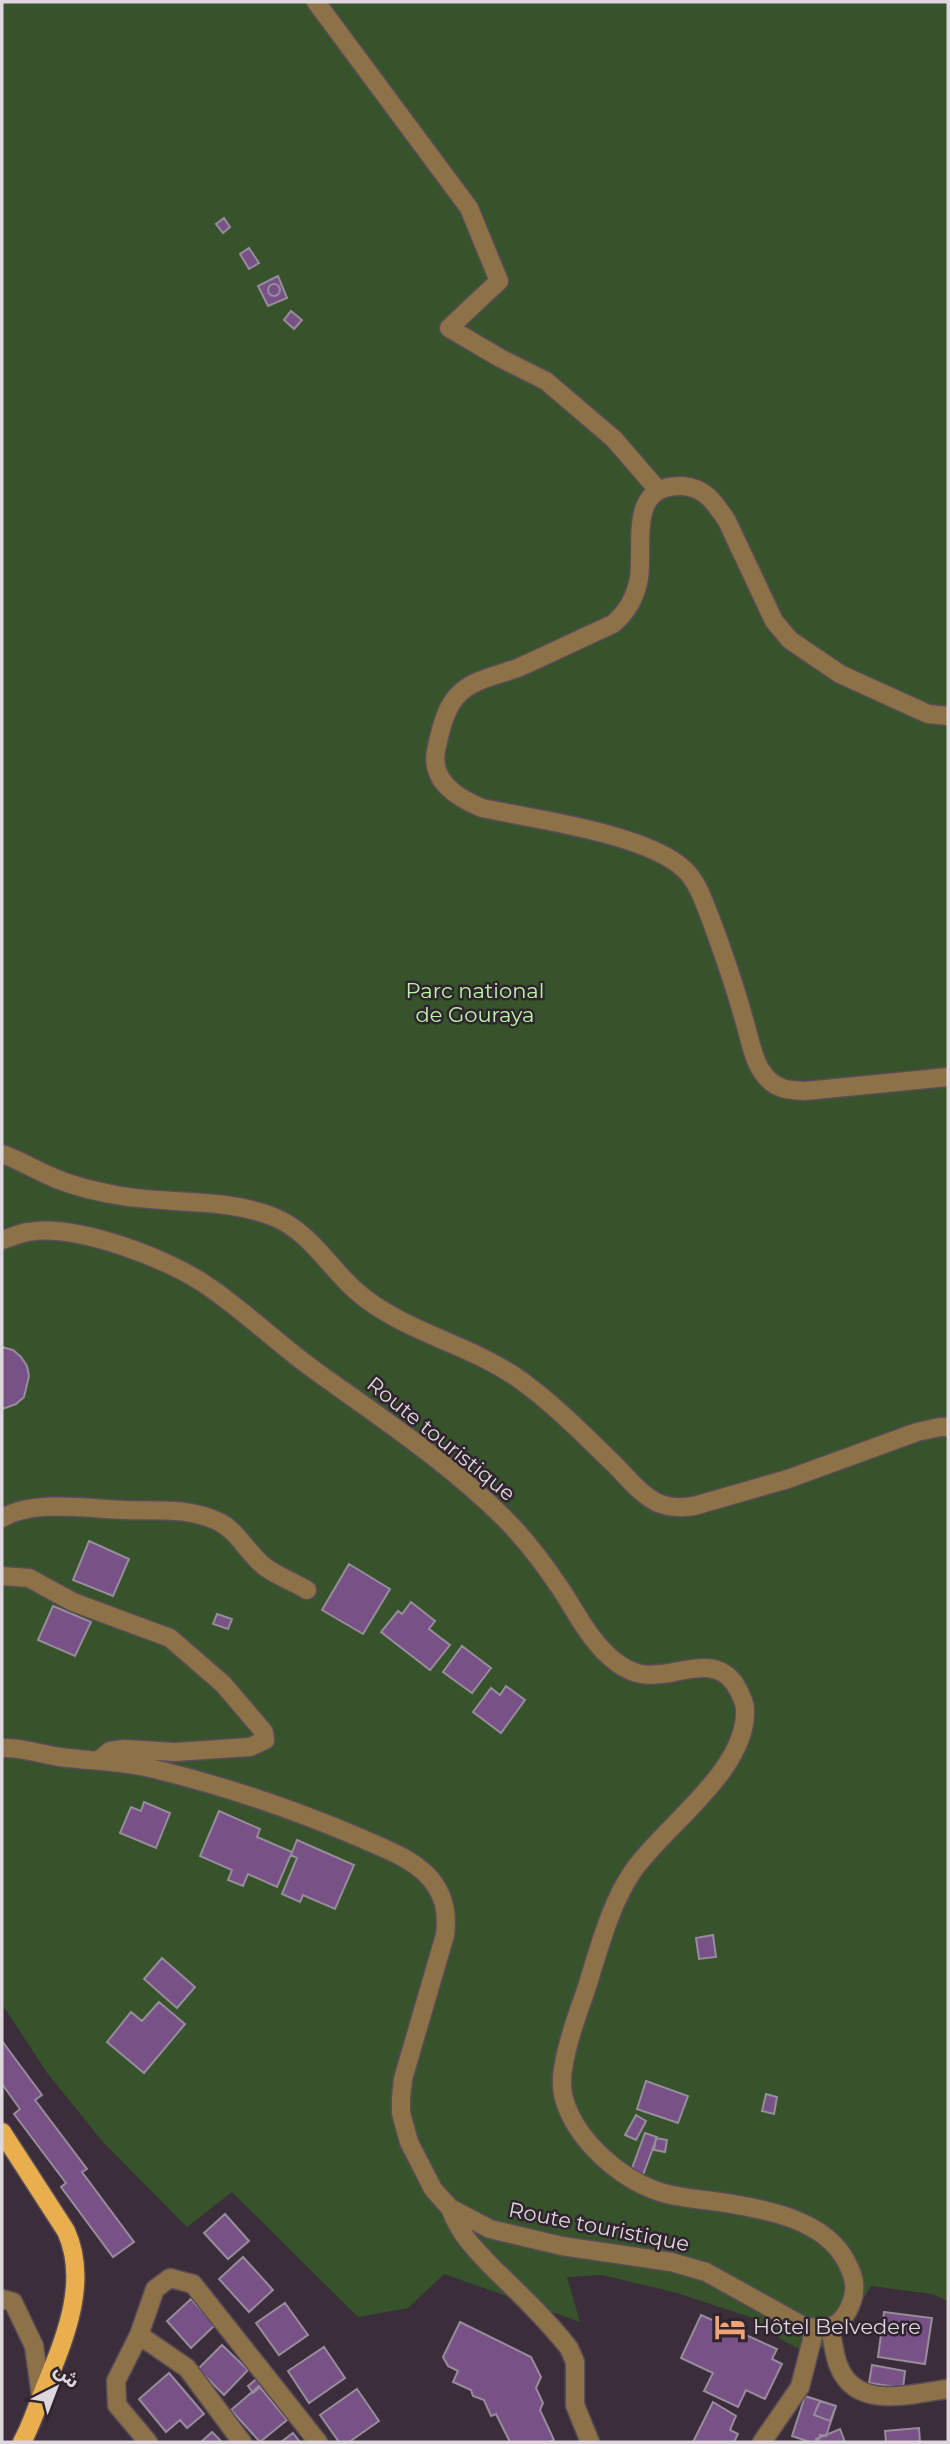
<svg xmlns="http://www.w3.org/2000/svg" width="950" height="2444" viewBox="0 0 950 2444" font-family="Montserrat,'Noto Sans Arabic',sans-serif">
	<rect width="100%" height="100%" fill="#3b2e3a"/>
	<!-- green -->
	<path fill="#36532b" d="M2,2H948V2301L932,2294L871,2286L836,2345L801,2350L782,2340L753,2318L677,2293L602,2275L567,2277L580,2322L444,2274L408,2308L358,2317L232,2192L187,2227L103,2142L48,2074L2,2004Z"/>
	<!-- building -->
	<path fill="#785186" stroke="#978c9b" stroke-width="2" d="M224,218L230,227L223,233L216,224Z
		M249,248L259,263L249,269L240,254Z
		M278,276L287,298L268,306L258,286Z
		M268 290a6 6 0 1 1 12 0a6 6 0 1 1-12 0Z
		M291,311L302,320L294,329L284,320Z
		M2,1347L13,1350L21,1357L27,1366L29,1376L24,1397L16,1404L2,1409Z
		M89,1541L129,1559L113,1596L73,1580Z
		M349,1564L390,1589L363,1634L322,1610Z
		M411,1602L435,1621L429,1629L450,1645L430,1670L381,1632L398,1611L402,1614Z
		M53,1606L91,1622L75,1656L38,1640Z
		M217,1614L232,1619L228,1629L213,1624Z
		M462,1646L491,1668L472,1693L443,1672Z
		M506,1686L525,1700L501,1733L473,1712L491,1688L500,1695Z
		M144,1802L170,1813L156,1848L120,1833L131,1807L141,1811Z
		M219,1811L260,1829L257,1837L292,1852L277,1887L248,1874L243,1886L228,1880L232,1870L200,1856Z
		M297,1840L354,1865L335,1909L303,1895L300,1902L282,1894L297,1858L291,1855Z
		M713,1935L716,1957L699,1959L696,1938Z
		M162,1958L195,1987L177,2008L144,1979Z
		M159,2002L185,2024L144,2073L107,2042L131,2012L142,2021Z
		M2,2041L42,2095L35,2100L87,2169L82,2172L134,2242L113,2257L61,2187L66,2183L14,2114L20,2109L2,2084Z
		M646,2081L688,2096L678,2123L637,2109Z
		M766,2094L777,2097L774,2114L762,2111Z
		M636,2115L646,2121L636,2140L625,2135Z
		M645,2133L657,2137L643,2175L631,2171Z
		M656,2138L667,2140L665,2152L654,2150Z
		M225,2214L249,2241L228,2259L204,2233Z
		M243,2257L273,2290L249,2312L219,2279Z
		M191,2299L215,2325L191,2348L167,2321Z
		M285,2303L308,2335L279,2355L256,2323Z
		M884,2312L932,2318L925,2364L878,2357Z
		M701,2315L777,2349L772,2359L782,2364L765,2399L746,2390L738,2407L704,2391L713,2373L681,2358Z
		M460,2322L531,2357L541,2377L536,2388L543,2403L540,2410L554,2440L550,2442H510L496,2414L491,2416L484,2400L473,2396L471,2390L453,2382L458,2371L448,2366L443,2357Z
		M222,2345L248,2370L224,2395L198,2369Z
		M324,2347L345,2378L309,2403L288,2371Z
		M872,2365L905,2371L903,2388L869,2383Z
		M169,2373L204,2414L187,2428L180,2420L166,2432L139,2399Z
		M260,2376L265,2383L253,2393L248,2386Z
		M259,2386L287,2420L260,2442L231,2410Z
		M357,2389L379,2421L349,2442H339L320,2415Z
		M805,2396L836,2406L826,2436L820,2435L818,2442H810L792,2436Z
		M820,2401L836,2406L830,2421L814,2415Z
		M713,2402L736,2416L730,2430L738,2434L734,2442H693Z
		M919,2428L920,2442H886L885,2431Z
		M840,2429L845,2442H817L816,2439Z
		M212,2432L222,2442H201Z
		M293,2433L300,2442H281Z"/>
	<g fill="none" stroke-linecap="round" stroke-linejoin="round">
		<defs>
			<path id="minor" d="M316,2L469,208L499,281L449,328L500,358L546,381L614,439L658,490
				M948,716L928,714L840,674L790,640L774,621L727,521C715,503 706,488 683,486C627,484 644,542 639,578C636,596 627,612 613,624C582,638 551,653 520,667C500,675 477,678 461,692C446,705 441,728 437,746C428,779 455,797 482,808C534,819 649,834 685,870C698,883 703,900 710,917C723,952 735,986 745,1023C751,1043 754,1067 770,1081C780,1090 791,1090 805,1091L948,1077
				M2,1154C19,1160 34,1169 50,1176C71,1186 94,1191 116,1195C169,1205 224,1197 274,1217C310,1232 328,1266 356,1291C404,1333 472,1344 523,1382C556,1406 585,1436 614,1464C627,1477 641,1495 658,1503C670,1508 682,1508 694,1506L788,1479L917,1432L940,1427H948
				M2,1240C10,1238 19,1233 28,1232C75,1223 170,1259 209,1287C247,1313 279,1345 317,1372C381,1418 449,1463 504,1518C524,1538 541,1560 556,1582C569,1600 578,1619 591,1636C603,1652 621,1670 641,1674C673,1680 712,1651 735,1684C739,1691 745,1701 745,1709C748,1770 664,1826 633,1871C610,1904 598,1952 586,1990C577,2015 567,2043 563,2069C561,2081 562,2094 566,2105C580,2143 620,2178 657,2191C677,2198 699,2199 720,2202C764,2209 826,2219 847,2263C855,2278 857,2290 850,2306C840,2329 827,2329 805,2327L706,2272L671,2262L562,2246L490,2229L450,2208L433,2189L409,2142L401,2113V2099L403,2079L445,1935C448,1912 444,1893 428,1876C411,1858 385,1849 363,1839C295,1810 222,1785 150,1768C121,1761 89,1761 60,1757C40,1754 22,1747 2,1748
				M2,1518C33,1499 89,1509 124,1510C155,1511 190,1507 219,1522C238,1531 248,1554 265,1567C277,1576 294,1582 307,1590
				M2,1576L29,1578L73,1602L170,1638L223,1684L264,1732L265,1740L250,1747L175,1752L124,1749L110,1751L98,1761
				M450,2208C460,2235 475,2249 494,2269C520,2294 547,2320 569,2348L575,2362V2405L590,2442
				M2,2299L13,2302L34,2346L41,2396
				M830,2327C833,2340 834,2358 840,2369C859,2411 913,2393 948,2389
				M139,2335L187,2368L242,2442
				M148,2442L117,2405L116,2381L139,2335L155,2289L170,2278L193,2284L318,2442
				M762,2442L800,2387L815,2328"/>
			<path id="major" d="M2,2132L66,2231C90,2284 63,2342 43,2392C36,2409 31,2426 22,2442"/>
		</defs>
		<!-- minor casing -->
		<use href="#minor" stroke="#594c58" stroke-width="21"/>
		<!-- major casing -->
		<use href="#major" stroke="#594c58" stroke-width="21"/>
		<!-- minor -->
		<use href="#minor" stroke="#8e7247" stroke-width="18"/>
		<!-- major -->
		<use href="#major" stroke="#e9ae4e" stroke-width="18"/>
	</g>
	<!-- icons -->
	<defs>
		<symbol id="hotel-bare" viewBox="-9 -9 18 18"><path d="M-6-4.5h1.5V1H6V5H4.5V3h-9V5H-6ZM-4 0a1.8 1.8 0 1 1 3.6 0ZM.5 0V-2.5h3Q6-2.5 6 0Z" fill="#f0a279" stroke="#30242f" stroke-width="2.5" paint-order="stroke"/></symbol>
	</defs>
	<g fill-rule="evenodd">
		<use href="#hotel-bare" x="708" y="2305" width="44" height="44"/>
	</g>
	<g text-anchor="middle" stroke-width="5" stroke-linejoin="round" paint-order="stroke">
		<!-- park labels -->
		<g font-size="21" fill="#baf6a5" stroke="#30242f">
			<text x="475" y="998">Parc national<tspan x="475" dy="24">de Gouraya</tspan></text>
		</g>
		<!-- street labels -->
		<g font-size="21" fill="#dfd7de" stroke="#30242f">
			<text transform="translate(441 1439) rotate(39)" y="7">Route touristique</text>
			<text transform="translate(599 2227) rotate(11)" y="7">Route touristique</text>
		</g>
		<!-- poi labels -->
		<g font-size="21" fill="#dfd7de" stroke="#30242f" text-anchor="start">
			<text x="753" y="2334">Hôtel Belvedere</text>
		</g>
	</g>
	<!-- border -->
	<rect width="950" height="2444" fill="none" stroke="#dfd7de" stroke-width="7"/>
	<!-- north arrow -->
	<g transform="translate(56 2388) rotate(42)" stroke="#30242f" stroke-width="5" paint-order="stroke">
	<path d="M0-5L12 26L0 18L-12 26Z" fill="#dfd7de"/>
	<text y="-10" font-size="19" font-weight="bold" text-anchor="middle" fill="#dfd7de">ش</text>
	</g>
</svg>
